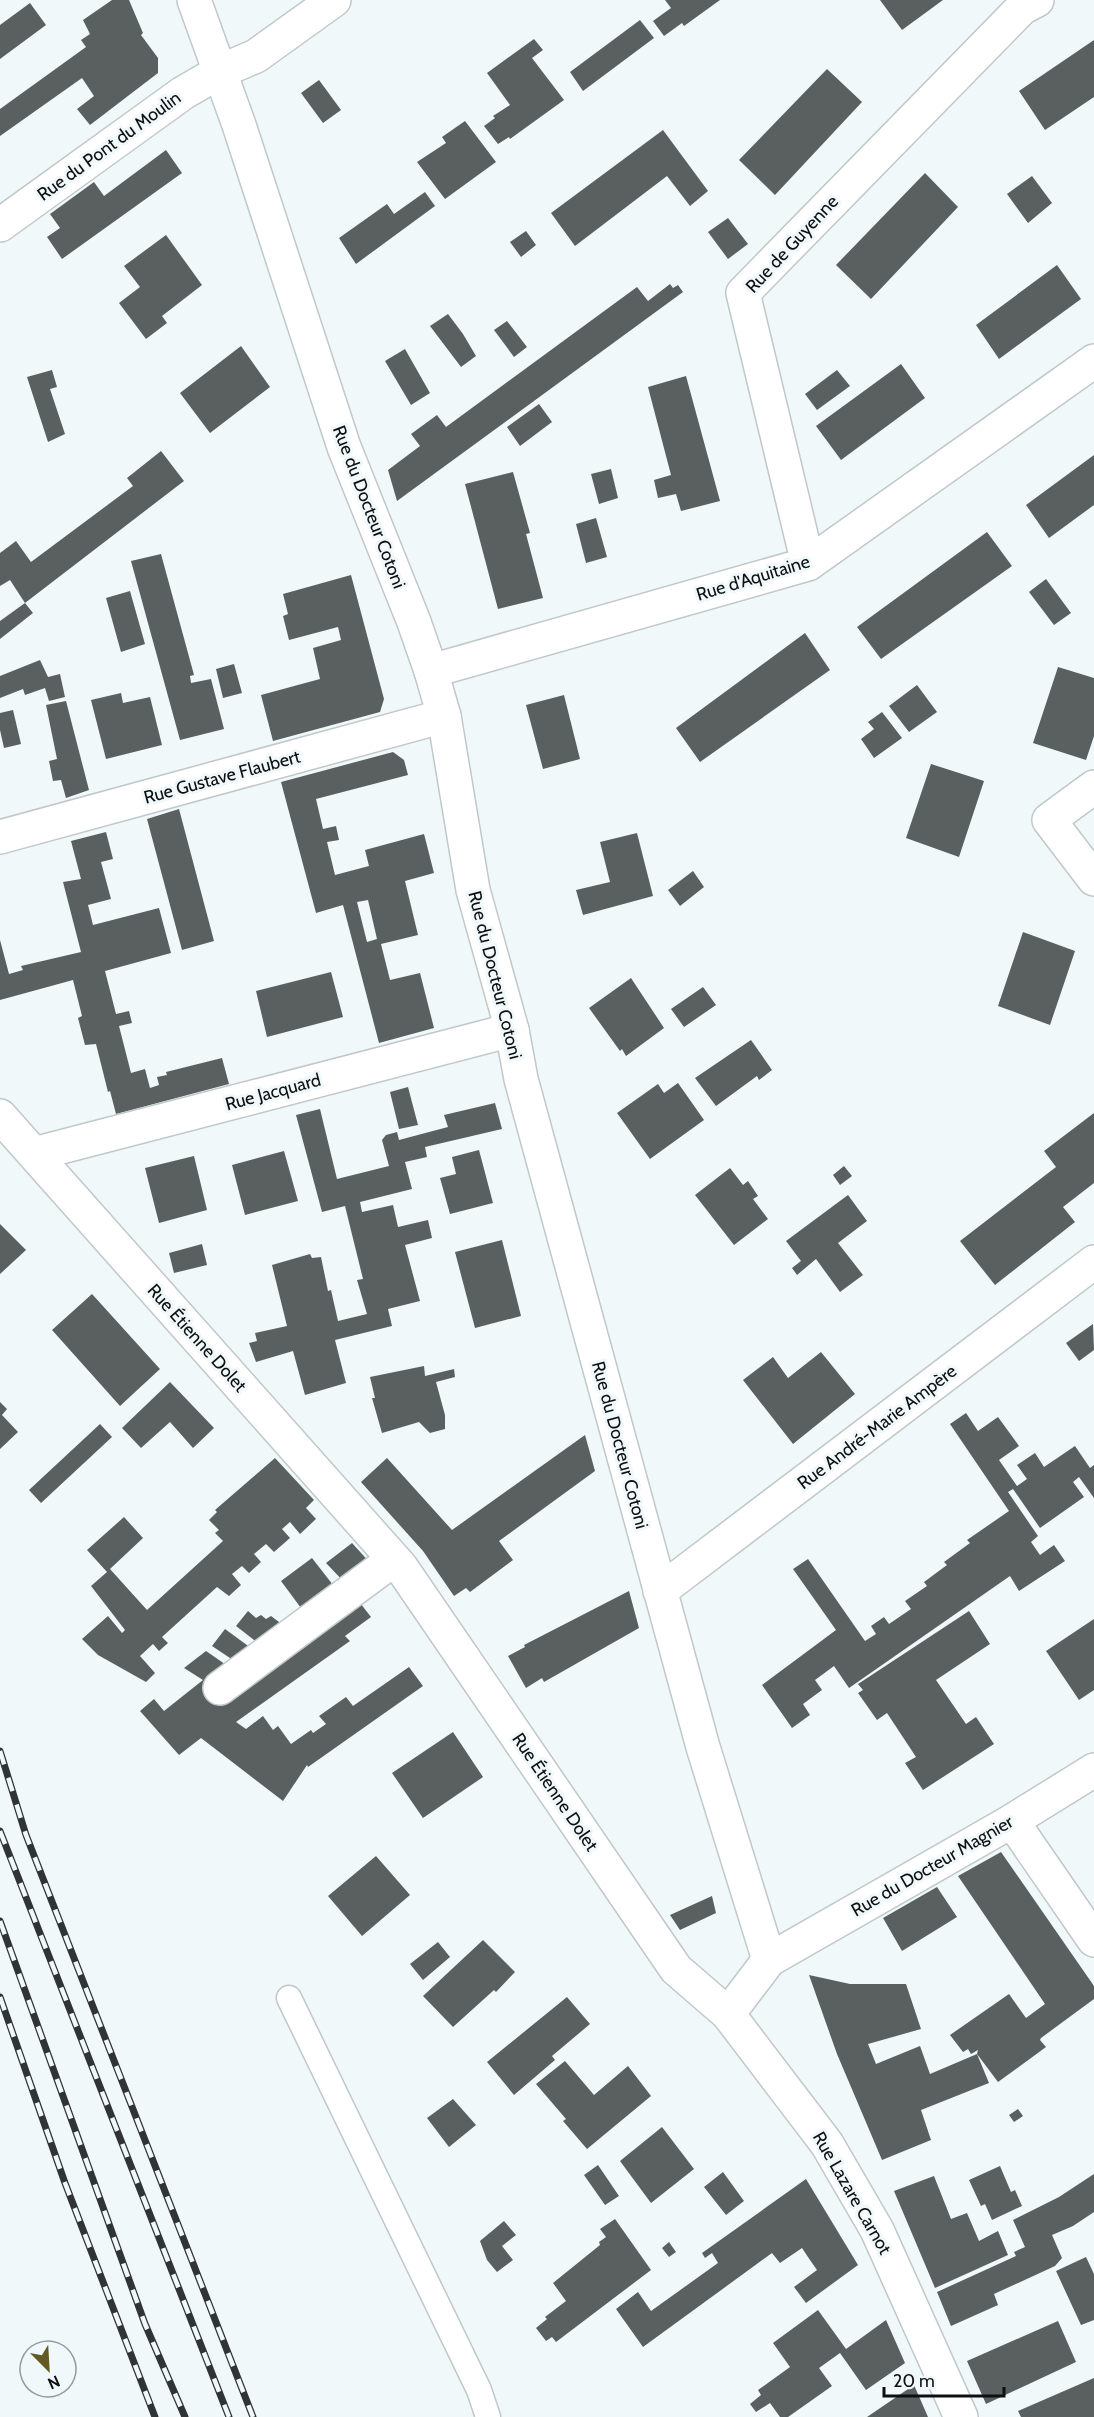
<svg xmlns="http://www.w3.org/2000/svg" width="1094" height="2417" viewBox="0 0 1094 2417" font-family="Cabin,sans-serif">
	<rect width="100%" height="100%" fill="#f0f8fa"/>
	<!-- building -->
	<path fill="#59605f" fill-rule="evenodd" d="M112,0H129L143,33L141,35L158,58V73L90,125L77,109L94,96L82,78L0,136V109L86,47L81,40L90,34L83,20Z
		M665,0H720L684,26L682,23L664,36L653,21L671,8Z
		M880,0H943L902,30Z
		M30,3L46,25L0,59V25Z
		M640,20L654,38L583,91L570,72Z
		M534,39L543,50L532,58L564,100L510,139L509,137L498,144L484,126L495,118L493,116L510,105L487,73Z
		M1094,40V97L1045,130L1019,91Z
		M827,69L862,102L775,195L739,160Z
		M319,80L341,110L323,123L301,93Z
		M465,121L496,162L445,199L417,162L446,143L442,137Z
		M663,130L708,191L690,206L667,176L575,246L551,213Z
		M166,150L182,173L62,259L47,237L60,228L50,214L94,182L104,196Z
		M925,173L958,207L871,299L836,265Z
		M1032,176L1052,203L1028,223L1007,194Z
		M425,192L435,206L356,264L339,238L387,204L394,214Z
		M728,218L748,244L728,259L708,232Z
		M526,231L536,245L521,257L510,242Z
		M166,235L202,285L162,316L167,323L146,339L119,303L140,287L124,266Z
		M1057,265L1081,299L999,359L976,325Z
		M670,284L673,288L678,285L683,292L397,501L388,470L420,446L411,434L437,415L446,427L637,287L648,301Z
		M448,314L463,334L476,356L461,367L430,326Z
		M507,321L527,347L514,357L494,330Z
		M241,346L270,387L210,433L180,393Z
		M405,349L430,393L411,405L385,361Z
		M901,364L925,398L841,460L816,426Z
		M52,370L57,387L50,389L65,434L48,442L27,377Z
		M837,370L850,386L817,410L805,394Z
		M686,376L720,501L681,511L676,494L658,498L654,480L671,475L648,387Z
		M539,404L552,422L520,446L507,427Z
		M161,451L184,481L25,603L10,580L0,586V553L16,541L31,562L133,486L127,478Z
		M1094,455V505L1049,538L1026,505Z
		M611,469L618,498L599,504L591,474Z
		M513,472L530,533L526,534L543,598L498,609L465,484Z
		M596,518L607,557L586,563L576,524Z
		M987,532L1012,566L881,659L857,627Z
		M161,554L194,675L190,676L191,683L211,679L224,729L180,740L131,561Z
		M351,575L384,699L380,712L273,741L261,695L320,679L313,648L341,640L338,627L289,640L283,616L288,614L283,594Z
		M1046,579L1071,613L1054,625L1029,592Z
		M130,591L145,644L121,652L106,598Z
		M25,603L33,613L0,639V621Z
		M805,633L830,670L700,762L676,728Z
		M40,660L48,677L60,674L65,697L49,701L45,688L25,695L23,689L0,698V676Z
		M234,664L242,693L223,698L216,669Z
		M1058,667L1094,678V736L1086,760L1033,743Z
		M917,685L937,712L909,732L889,706Z
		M121,693L123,703L150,697L162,745L106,759L91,700Z
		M564,695L580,759L543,769L526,705Z
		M66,701L89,790L66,798L61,780L53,781L49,761L57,759L46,705Z
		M13,710L21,744L4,748L0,730V713Z
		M882,712L902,738L874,758L861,739L874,729L868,722Z
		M393,752L404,760L408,775L316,799L323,829L336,826L339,840L327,842L335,875L369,866L365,850L424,834L434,873L405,881L418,935L381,944L390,980L420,973L434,1028L379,1043L343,905L316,913L281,782ZM368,900L377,939L367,942L357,902Z
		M931,764L984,781L959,857L906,838Z
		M179,809L214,941L182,950L147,819Z
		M106,832L113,859L101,862L111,899L88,905L93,925L159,908L171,953L105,971L116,1014L129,1011L132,1023L119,1026L131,1073L145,1069L150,1088L159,1085L157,1077L167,1075L166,1072L222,1058L229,1084L116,1114L110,1091L108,1092L96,1044L85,1045L78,1018L82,1016L73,980L0,1000V940L9,974L23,970L21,966L81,952L63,882L81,879L71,841Z
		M637,833L653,896L583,915L576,890L610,882L600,842Z
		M693,871L704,887L680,906L668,890Z
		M1023,932L1075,951L1050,1025L998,1006Z
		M331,972L343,1017L267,1037L256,991Z
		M631,978L664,1028L626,1056L622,1049L620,1051L589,1008Z
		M703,987L716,1005L684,1027L671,1009Z
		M751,1040L772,1070L759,1080L757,1076L716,1106L695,1078Z
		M678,1083L704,1120L650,1159L617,1113L658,1084L664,1093Z
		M408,1087L418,1125L399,1129L390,1092Z
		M495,1103L502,1129L425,1147L427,1157L405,1162L412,1189L360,1202L362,1212L393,1205L398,1227L428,1220L432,1238L405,1245L420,1301L388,1309L392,1326L335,1340L346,1383L305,1395L293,1351L256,1362L249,1343L257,1341L255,1333L287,1326L272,1265L310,1254L312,1258L321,1257L328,1291L331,1290L338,1321L367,1314L357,1280L363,1279L345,1206L322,1212L296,1115L320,1109L337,1179L389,1166L382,1140L386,1135L397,1132L399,1140L448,1127L444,1115Z
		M1094,1113V1183L1063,1207L1075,1222L995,1285L960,1241L1056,1167L1044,1151Z
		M479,1150L493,1203L450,1214L440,1178L456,1174L452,1157Z
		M284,1151L298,1201L245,1215L232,1165Z
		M194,1156L207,1210L159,1223L145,1168Z
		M844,1166L852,1176L840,1185L833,1175Z
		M730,1168L743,1185L748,1181L758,1196L753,1199L768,1219L734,1245L695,1195Z
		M848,1195L867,1221L838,1243L863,1275L840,1292L816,1259L797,1275L792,1268L801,1261L786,1241Z
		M0,1224L26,1250L0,1274Z
		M502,1240L521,1316L475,1328L455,1252Z
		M202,1244L207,1265L174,1273L169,1253Z
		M92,1294L160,1369L120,1406L52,1330Z
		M1093,1324L1094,1350L1079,1361L1066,1343Z
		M821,1352L855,1394L793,1444L743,1380L773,1357L788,1378Z
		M424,1366L425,1376L454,1369L455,1377L436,1382L445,1415V1429L430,1433L419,1422L382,1433L372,1398H375L370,1377Z
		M170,1382L214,1428L193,1448L170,1422L141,1448L122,1428Z
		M0,1402L7,1409L2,1415L18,1432L0,1449Z
		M966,1413L978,1431L998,1417L1019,1446L999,1460L1017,1486L1027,1479L1017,1465L1035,1453L1044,1467L1075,1446L1090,1468L1094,1465V1498L1079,1477L1073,1482L1084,1497L1040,1528L1013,1489L1008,1492L1038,1536L1031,1542L1040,1555L1054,1545L1065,1561L1019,1591L1010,1576L849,1688L834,1666L815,1680L822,1690L803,1704L810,1715L792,1728L762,1685L836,1630L793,1569L808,1559L865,1641L876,1634L871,1626L884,1617L889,1624L911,1609L905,1601L927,1586L924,1582L947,1565L944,1562L970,1543L967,1540L1009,1511L950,1424Z
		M100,1424L112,1437L41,1503L29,1490Z
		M585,1435L595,1471L499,1541L513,1560L470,1592L466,1588L454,1596L423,1551L361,1482L387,1458L452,1530Z
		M275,1458L314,1500L306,1508L316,1519L300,1534L290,1522L282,1529L290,1538L274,1552L266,1544L254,1554L261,1562L249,1573L242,1566L232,1574L241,1585L229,1596L217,1587L162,1637L168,1643L159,1651L153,1644L140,1656L155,1673L146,1682L98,1655L82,1639L108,1616L122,1633L125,1630L91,1586L107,1572L87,1550L124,1517L143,1538L110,1569L147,1610L223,1541L215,1533L219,1530L209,1520L217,1512L215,1510Z
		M352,1543L372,1565L346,1584L326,1563Z
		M312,1558L333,1585L301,1608L281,1581Z
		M629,1591L639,1628L544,1682L542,1678L526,1688L508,1656L525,1647L524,1645Z
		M357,1599L371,1617L345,1636L350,1641L236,1722L246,1729L263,1716L273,1730L278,1726L291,1744L311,1730L313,1733L326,1724L319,1716L346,1697L353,1706L409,1667L423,1686L308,1767L307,1765L283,1801L201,1738L179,1755L140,1711L154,1699L164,1711L203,1680L184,1668L206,1651L232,1669Z
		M248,1611L256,1618L261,1615L266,1619L271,1616L287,1628L262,1646L236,1626Z
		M969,1611L990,1644L936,1680L966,1724L976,1717L994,1744L923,1790L905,1763L916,1757L887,1713L877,1720L858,1693L863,1690L858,1684Z
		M1094,1619V1690L1079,1700L1046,1651Z
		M225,1629L255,1651L239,1664L212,1646Z
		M453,1732L483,1777L423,1818L392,1773Z
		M1001,1852L1094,1986V1999L1041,2038L1040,2040L1046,2047L998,2082L977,2054L978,2050L971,2054L968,2049L963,2052L950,2035L1009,1994L1026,2018L1045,2004L958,1876Z
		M376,1856L410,1895L362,1936L328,1896Z
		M937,1887L957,1917L902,1951L883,1918Z
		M712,1896L716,1913L680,1930L670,1915Z
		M483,1940L515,1972L496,1992L494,1990L453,2027L423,1996Z
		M438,1942L450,1957L423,1980L410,1964Z
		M809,1975L850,1984H906L921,2029L868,2044L876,2064L920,2046L930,2074L977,2054L989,2083L921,2110L931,2140L882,2160L837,2054Z
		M567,1997L590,2024L552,2056L555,2060L514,2095L487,2062Z
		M565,2061L594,2095L628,2066L651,2096L587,2149L563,2121L566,2119L536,2084Z
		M453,2099L476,2125L449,2147L427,2118Z
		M1018,2109L1023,2116L1014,2122L1009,2115Z
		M662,2127L694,2169L651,2203L620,2161Z
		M598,2165L619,2196L605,2205L584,2175Z
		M1000,2166L1011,2192L1015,2190L1022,2206L992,2220L985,2204L981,2206L969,2180Z
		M723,2172L744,2201L726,2215L704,2187Z
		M1094,2174V2212L1073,2226L1052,2235L1062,2258L1055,2266L994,2294L998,2305L951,2326L937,2292L1016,2256L1014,2252L1025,2247L1013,2220L1059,2197Z
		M934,2176L951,2219L967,2213L979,2241L998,2231L1008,2255L935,2288L894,2191Z
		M806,2179L858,2265L806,2303L794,2287L817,2270L810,2260L802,2248L780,2263L772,2253L643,2347L616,2309L638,2292L651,2311L718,2263L712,2253L705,2258L702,2253Z
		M615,2219L651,2270L556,2342L552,2337L546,2341L536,2328L547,2319L545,2317L566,2301L553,2283L600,2245L599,2242L606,2237L600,2229Z
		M504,2221L516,2235L502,2246L513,2260L497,2272L487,2260L480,2241Z
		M669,2242L676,2252L669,2257L662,2248Z
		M1086,2257L1094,2274V2320L1081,2325L1056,2271Z
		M818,2310L846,2349L886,2320L905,2363L866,2390L840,2353L819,2368L832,2386L788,2417H780L770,2403L756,2412L750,2404L761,2395L758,2390L790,2367L773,2343Z
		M1058,2321L1076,2362L986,2404L967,2361Z
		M1094,2378V2417H1021L1018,2411Z
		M914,2385L928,2417H867Z"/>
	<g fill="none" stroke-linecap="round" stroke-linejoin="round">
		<defs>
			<path id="service" d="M289,1998L479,2390L488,2417"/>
			<path id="minor" d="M0,225L183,93L221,71L256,56L334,0
				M808,564L743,293L1022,8L1037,0
				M431,671L808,564L1094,361
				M1094,787L1049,820L1094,879
				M0,837L444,716
				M0,1116L401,1567L676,1969L728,2014
				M34,1154L512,1030
				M660,1591L1094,1262
				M220,1688L393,1560
				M1012,1821L1094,1940"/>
			<path id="tertiary" d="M194,0L239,125L344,447L414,622L431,671L444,716L473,890L512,1030L521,1079L703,1747L769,1960
				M961,2417L877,2230L827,2144L728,2014L769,1960L1012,1821L1094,1770"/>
		</defs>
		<!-- service casing -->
		<use href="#service" stroke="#c0c8c9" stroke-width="27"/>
		<!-- minor casing -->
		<use href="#minor" stroke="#c0c8c9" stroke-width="36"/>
		<!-- tertiary casing -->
		<use href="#tertiary" stroke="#c0c8c9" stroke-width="36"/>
		<!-- service -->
		<use href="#service" stroke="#fff" stroke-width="24"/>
		<!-- minor -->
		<use href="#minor" stroke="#fff" stroke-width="33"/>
		<!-- tertiary -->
		<use href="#tertiary" stroke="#fff" stroke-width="33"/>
		<defs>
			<path id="rail" d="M0,1751L26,1835L253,2417
				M0,1831L229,2417
				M0,1921L145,2324L185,2417
				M0,1997L65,2183L155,2417"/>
		</defs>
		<!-- rail casing -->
		<use href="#rail" stroke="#313435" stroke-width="7"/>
		<!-- rail -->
		<use href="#rail" stroke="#f0f8fa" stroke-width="4.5" stroke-dasharray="14" stroke-linecap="butt"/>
	</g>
	<g text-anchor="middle" stroke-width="6" stroke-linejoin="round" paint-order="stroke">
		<!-- street labels -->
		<g font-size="18" fill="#0d0f10" stroke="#f0f8fa">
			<text transform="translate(109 146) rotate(-36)" y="6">Rue du Pont du Moulin</text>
			<text transform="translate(792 244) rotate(-47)" y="6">Rue de Guyenne</text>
			<text transform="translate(369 507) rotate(69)" y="6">Rue du Docteur Cotoni</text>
			<text transform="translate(753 578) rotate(-17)" y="6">Rue d'Aquitaine</text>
			<text transform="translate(222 777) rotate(-15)" y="6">Rue Gustave Flaubert</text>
			<text transform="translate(495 975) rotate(76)" y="6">Rue du Docteur Cotoni</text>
			<text transform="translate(273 1092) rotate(-15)" y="6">Rue Jacquard</text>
			<text transform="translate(197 1338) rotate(48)" y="6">Rue Étienne Dolet</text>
			<text transform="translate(877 1427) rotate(-37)" y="6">Rue André-Marie Ampère</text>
			<text transform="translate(620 1445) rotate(75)" y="6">Rue du Docteur Cotoni</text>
			<text transform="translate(555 1792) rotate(56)" y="6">Rue Étienne Dolet</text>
			<text transform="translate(932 1866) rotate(-30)" y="6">Rue du Docteur Magnier</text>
			<text transform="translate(852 2193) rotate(60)" y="6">Rue Lazare Carnot</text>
		</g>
	</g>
	<!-- north arrow -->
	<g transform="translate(48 2369) rotate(156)"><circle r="28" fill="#f0f8fa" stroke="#959b9c" stroke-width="1.5"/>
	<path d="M0-4.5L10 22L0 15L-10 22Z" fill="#625a26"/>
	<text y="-9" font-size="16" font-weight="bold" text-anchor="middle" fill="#0d0f10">N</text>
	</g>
	<!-- scale -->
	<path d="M884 2387v9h120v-9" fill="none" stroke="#0d0f10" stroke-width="3"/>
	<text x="893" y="2387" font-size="18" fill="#0d0f10" stroke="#f0f8fa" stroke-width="4.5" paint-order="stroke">20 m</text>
</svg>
